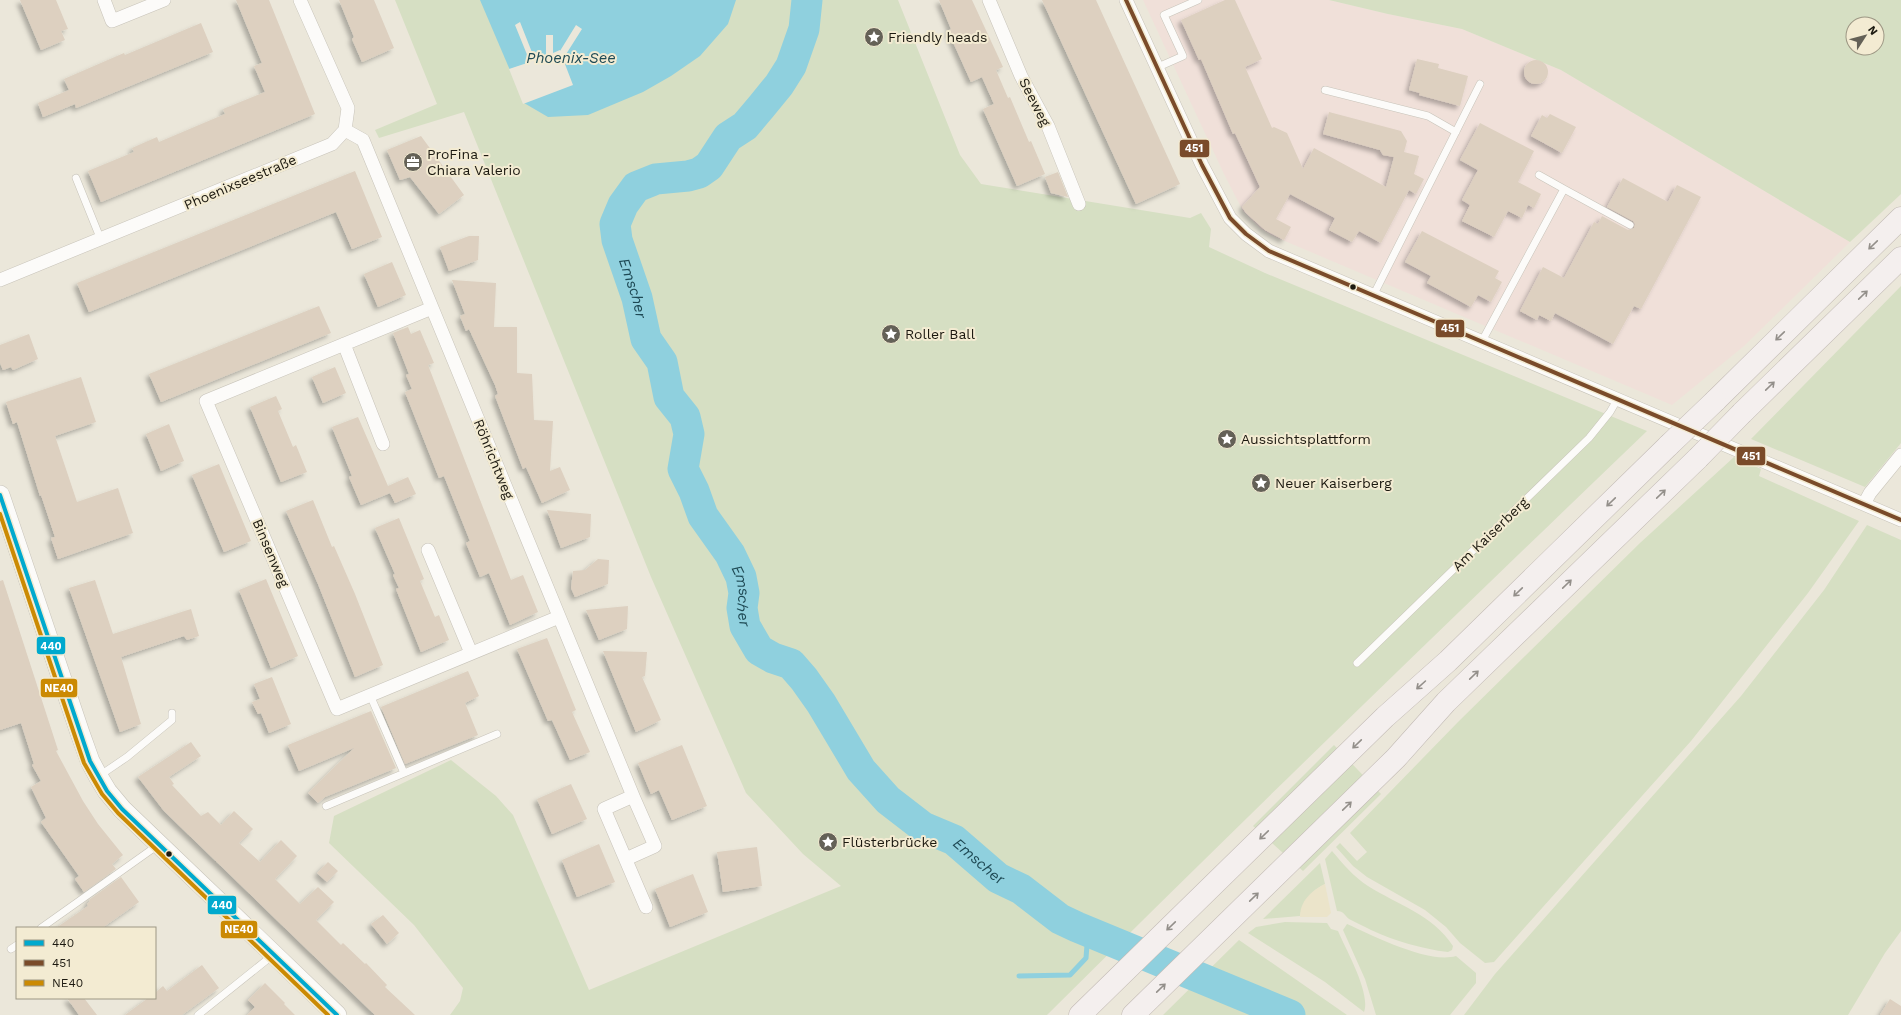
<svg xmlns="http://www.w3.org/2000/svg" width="1901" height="1015" viewBox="0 0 1901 1015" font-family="'Work Sans',sans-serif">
	<defs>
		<filter id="shadow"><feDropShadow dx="-3.5" dy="3.5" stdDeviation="2" flood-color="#0004"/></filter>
	</defs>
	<rect width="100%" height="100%" fill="#ebe7da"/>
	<!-- commercial -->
	<path fill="#f0e0d9" d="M1143,0H1329L1388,14L1462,29L1561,70L1850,242L1744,346L1672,405L1273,236L1260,228L1243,211L1224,174Z"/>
	<!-- green -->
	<path fill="#d6dfc3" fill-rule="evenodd" d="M395,0H898L960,155L981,184L1190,218L1201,213L1211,229L1209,247L1265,273L1647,431C1446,624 1245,818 1047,1015H450L460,1001L463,988L414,925L329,843L334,816L451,760L496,796L513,815L589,990L841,886L803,854L746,793L651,577L464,112L379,138L375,130L437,104Z
		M1329,0H1901V194L1850,242L1561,70L1462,29L1388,14ZM1853,24H1877V48H1853Z
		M1901,286V443L1865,487L1751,439Z
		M1734,457L1761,469L1759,476L1859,521L1808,593L1691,741L1510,944L1494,962L1485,963L1460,943L1446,927L1425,910L1367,877L1353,866L1336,847L1340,843L1357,861L1367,852L1350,833L1458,722L1640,543Z
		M1867,525L1901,540V931L1885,953L1848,1015H1464L1495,974L1741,696L1824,590Z
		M1334,745L1381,794L1303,871L1253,826Z
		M1332,851C1343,864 1354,877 1368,886C1398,905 1432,914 1453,946L1452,950L1448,952C1422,949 1395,941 1371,930C1364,926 1356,923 1349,919C1344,915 1344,911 1337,911L1325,859Z
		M1320,863L1325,884C1311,891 1303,901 1300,916L1263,919Z
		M1285,922L1327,923L1331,929L1338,931C1346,950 1371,993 1364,1012L1325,982L1248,933L1256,927Z
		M1347,924C1374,936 1428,964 1456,956L1476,973V983L1450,1015H1376L1365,979L1343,930Z
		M1239,940L1347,1015H1163Z"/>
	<!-- sand -->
	<path fill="#ebe4ca" d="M1325,884L1331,913L1327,917H1300C1300,901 1311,891 1325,884Z"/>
	<!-- water -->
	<path fill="#8fd0de" d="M480,0H736L728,24L700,56L671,76L643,92L588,115L548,117L524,103Z"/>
	<!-- pier -->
	<path fill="#ebe7da" d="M520,22L535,60L546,55V35H553V53L560,50V51L576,25L582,29L563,59L573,85L523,104L509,69L530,62L515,25Z"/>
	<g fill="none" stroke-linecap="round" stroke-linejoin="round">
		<!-- stream -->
		<path stroke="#8fd0de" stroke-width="5" d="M1019,976L1070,975L1086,958L1088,932"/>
		<!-- river -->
		<path stroke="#8fd0de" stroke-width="31" id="s1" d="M807,0L804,29L791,66L779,85L761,107L745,126L728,137L709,166L699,173L688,176L656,179L636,187L623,205L615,224L617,240L637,298L646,339L662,362L669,397L685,417L689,434L683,469L694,491L703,516L730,554L741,577L744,593L742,608L745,626L759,650L773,658L791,664L804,679L821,703L861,770L888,800L923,827L954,840L998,878L1021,889L1060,919L1077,927L1290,1015"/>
	</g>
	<!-- building -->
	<path fill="#ddd0c0" filter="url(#shadow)" d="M20,0H56L68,29L61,31L65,40L41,50Z
		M236,0H269L315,114L101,202L88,171L134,152L132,148L157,137L159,142L225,114L223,109L265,92L254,66L262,63Z
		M339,0H374L394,48L362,62L352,39L354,37Z
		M939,0H972L1003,67L996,70L1008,98L1010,97L1029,142L1031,141L1045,174L1017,186L983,109L994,104L982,77L971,82L948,31L951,29Z
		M1042,0H1096L1180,184L1136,204Z
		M1225,0H1235L1262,59L1245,67L1272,128L1274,127L1287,133L1303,169L1314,148L1386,187L1394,157L1383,155L1380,150L1323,134L1329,112L1401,131L1407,141L1404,152L1419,156L1414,174L1424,179L1416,194L1409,190L1381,243L1359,231L1352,242L1329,230L1335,218L1290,194L1276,219L1291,227L1284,240L1265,230L1246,213L1242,207L1260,187L1235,133L1233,134L1201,59L1199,60L1181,20Z
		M201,23L213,52L76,108L75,104L43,117L38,103L69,90L64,79L124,53L125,55Z
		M1417,59L1439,64L1438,68L1468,76L1460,106L1419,95L1420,93L1409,90Z
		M1524 72a12 12 0 1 1 24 0a12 12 0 1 1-24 0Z
		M1550,114L1576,127L1562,153L1531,136L1542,115L1547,118Z
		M1480,123L1534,151L1518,182L1541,194L1534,208L1528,205L1522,218L1508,211L1494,237L1462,221L1470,205L1462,200L1478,170L1460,160Z
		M421,136L464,195L439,214L410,177L400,180L387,150Z
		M355,171L382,237L352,249L336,212L89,312L77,283Z
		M1058,172L1068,197L1051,193L1045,177Z
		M1623,178L1668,202L1677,185L1701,197L1641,309L1634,306L1613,344L1555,313L1551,321L1539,315L1537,320L1520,311L1543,267L1564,278L1594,222L1598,224L1602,216L1628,230L1634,228L1635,224L1633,221L1607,207Z
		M1422,231L1499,271L1495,278L1502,282L1491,302L1478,295L1471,307L1427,283L1431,276L1405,262Z
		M469,236H479L478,260L449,271L440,247Z
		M392,262L406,295L378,307L364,274Z
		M452,280L496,283L494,327H517V373L532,374L534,420L553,421L550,471L560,467L570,490L542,503L526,467L523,469L495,396L498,394L495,385L469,329L466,331L460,316L465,314Z
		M319,306L331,333L161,402L149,374Z
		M408,327L411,334L420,330L434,363L428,365L511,580L523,575L538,612L510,625L489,573L480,577L466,543L470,541L444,476L439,478L405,392L412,389L406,375L409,374L393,333Z
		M29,334L38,359L13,370L11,367L3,370L0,363V345Z
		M335,367L346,393L323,403L312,377Z
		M81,377L96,422L55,436L77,502L118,488L133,533L58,559L51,538L55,537L41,495L40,496L17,422L13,424L6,402Z
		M276,396L282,409L278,411L293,447L296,445L307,472L281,482L250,407Z
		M358,417L388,486L408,477L416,494L395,503L390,493L361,505L349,477L352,476L332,427Z
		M169,424L184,461L161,471L146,434Z
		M219,464L251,541L224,552L192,475Z
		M313,500L332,547L334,546L355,594L383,665L355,677L318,584L286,511Z
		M547,510L591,514L590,537L561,548Z
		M399,518L424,579L420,581L435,617L439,615L449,640L421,652L396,589L399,588L393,575L395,574L375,528Z
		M598,559L609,560L608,584L575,597L571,588L573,571L585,570Z
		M266,579L298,656L271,668L239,590Z
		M3,580L58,750L56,751L83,801L98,824L123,855L112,864L116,869L84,892L75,879L79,876L41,822L46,818L31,787L41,781L32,765L34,764L21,723L0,730V581Z
		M95,580L113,634L191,609L199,636L187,640L184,636L121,657L141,724L120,732L69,588Z
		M628,606L627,629L599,640L586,610Z
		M547,638L576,710L572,712L590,752L570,760L552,720L548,721L517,649Z
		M603,651L647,652L645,676L642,677L661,720L636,732Z
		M468,671L479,696L465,703L478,735L405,764L381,707Z
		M272,677L291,724L269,733L261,713L258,714L252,702L260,699L254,684Z
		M371,711L396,768L325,797L318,803L308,793L354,748L299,771L288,745Z
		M191,742L201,756L169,777L174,784L172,785L201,816L208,812L221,825L234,811L253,829L239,843L260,862L281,840L297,856L275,879L300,904L318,887L334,902L316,920L341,945L343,943L365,964L366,963L387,985L385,987L415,1015H375L164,811L138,777Z
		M682,745L707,806L672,820L659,790L651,794L638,763Z
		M571,784L587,819L552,834L537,799Z
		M599,844L615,882L577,897L562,860Z
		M757,847L762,886L723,892L717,852Z
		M328,862L338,871L327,882L317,873Z
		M693,874L708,912L670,927L655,889Z
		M121,877L139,902L102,928H56L88,906L87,904L90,901L89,900Z
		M383,915L399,933L387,944L371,924Z
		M202,965L219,988L182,1015H125L148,998H155V993L163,986L167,991Z
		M265,983L285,1003L284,1004L295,1015H247L255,1007L248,1000Z
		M67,998H84L97,1015H79Z
		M1890,999L1901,1006V1015H1880Z"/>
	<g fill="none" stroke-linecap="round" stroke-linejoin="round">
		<defs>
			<path id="lane" d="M1158,67L1183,56L1164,15L1198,0
				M1325,90L1428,116L1456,132
				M1539,175L1564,189
				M76,178L101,240
				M1373,296L1480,84
				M1481,343L1564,189L1630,225
				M1357,663L1589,438L1610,412L1617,400
				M370,695L404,773
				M99,776L127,757L172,720V713
				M326,806L497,734
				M41,928L158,845
				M11,949L17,945
				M198,1015L273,955"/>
			<path id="street" d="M104,0L112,21L164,0
				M989,0L1021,76L1048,126L1079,204
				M1126,0L1202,165L1230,218L1246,234L1269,251L1901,520
				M345,130L363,140L633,796
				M0,280L332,144L345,130L348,108L300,0
				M432,308L206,401L337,709L559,617
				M344,344L383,444
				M1864,504L1870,493L1901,455
				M428,550L471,653
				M626,859L655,846L633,796L604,809L646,907"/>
			<path id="secondary" d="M0,495L80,733L90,761L98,776L107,791L122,809L337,1015"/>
			<path id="highway" d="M1715,401L1901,218
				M1742,413L1901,258
				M1080,1015L1385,717L1448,661L1669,445
				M1133,1015L1396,758L1446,702L1698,458"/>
		</defs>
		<!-- lane casing -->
		<use href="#lane" stroke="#c7c3b9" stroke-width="8"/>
		<!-- street casing -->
		<use href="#street" stroke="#c7c3b9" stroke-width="14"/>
		<!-- secondary casing -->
		<use href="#secondary" stroke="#c7c3b9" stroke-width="20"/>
		<!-- highway casing -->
		<use href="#highway" stroke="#c2bab5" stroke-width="23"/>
		<!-- lane -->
		<use href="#lane" stroke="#fcfbf9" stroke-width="7"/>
		<!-- street -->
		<use href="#street" stroke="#fcfbf9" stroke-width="13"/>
		<!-- secondary -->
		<use href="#secondary" stroke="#fcfbf9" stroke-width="19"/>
		<!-- highway -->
		<use href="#highway" stroke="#f4efee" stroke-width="22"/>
		<defs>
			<path id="highway-bridge" d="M1669,445L1715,401
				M1698,458L1742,413"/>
		</defs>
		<!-- highway-bridge casing -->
		<use href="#highway-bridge" stroke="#c2bab5" stroke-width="23" stroke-linecap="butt"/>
		<!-- highway-bridge -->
		<use href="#highway-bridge" stroke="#f4efee" stroke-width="22"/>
		<defs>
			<path id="bus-1" d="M0,495L90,761L107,791L122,809L337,1015"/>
			<path id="bus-2" d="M1126,0L1202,165L1230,218L1246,234L1269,251L1901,520"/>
			<path id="bus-3" d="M0,514L84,763L102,794L118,813L328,1015"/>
		</defs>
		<!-- bus-1 casing -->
		<use href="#bus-1" stroke="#f3ebd2" stroke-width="7"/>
		<!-- bus-2 casing -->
		<use href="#bus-2" stroke="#f3ebd2" stroke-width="7"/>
		<!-- bus-3 casing -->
		<use href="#bus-3" stroke="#f3ebd2" stroke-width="7"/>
		<!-- bus-1 -->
		<use href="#bus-1" stroke="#00a9ce" stroke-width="4"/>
		<!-- bus-2 -->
		<use href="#bus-2" stroke="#7a4b2a" stroke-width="4"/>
		<!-- bus-3 -->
		<use href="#bus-3" stroke="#cb8a03" stroke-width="4"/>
	</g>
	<!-- one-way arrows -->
	<defs><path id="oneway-shaft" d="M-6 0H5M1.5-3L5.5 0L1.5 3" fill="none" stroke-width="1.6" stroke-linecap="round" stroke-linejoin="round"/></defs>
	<g stroke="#938f8a">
		<use href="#oneway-shaft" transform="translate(1873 245) rotate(136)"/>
		<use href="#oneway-shaft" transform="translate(1863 295) rotate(-44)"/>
		<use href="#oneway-shaft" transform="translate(1780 336) rotate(136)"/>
		<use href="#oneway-shaft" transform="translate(1770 386) rotate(-44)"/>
		<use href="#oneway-shaft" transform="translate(1661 494) rotate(-44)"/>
		<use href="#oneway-shaft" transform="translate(1611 502) rotate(136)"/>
		<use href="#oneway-shaft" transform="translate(1567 584) rotate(-44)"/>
		<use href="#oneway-shaft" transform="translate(1518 592) rotate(136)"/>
		<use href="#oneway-shaft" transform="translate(1474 675) rotate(-44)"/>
		<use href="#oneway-shaft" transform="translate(1421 685) rotate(138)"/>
		<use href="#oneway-shaft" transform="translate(1357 744) rotate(136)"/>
		<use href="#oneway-shaft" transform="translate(1347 806) rotate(-44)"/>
		<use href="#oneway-shaft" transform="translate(1264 835) rotate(136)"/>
		<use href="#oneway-shaft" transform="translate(1254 897) rotate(-44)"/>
		<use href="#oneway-shaft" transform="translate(1171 926) rotate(136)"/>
		<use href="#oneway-shaft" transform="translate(1161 988) rotate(-44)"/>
	</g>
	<!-- icons -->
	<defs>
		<symbol id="sight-disc" viewBox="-11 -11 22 22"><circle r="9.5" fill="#646157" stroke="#f3ebd2"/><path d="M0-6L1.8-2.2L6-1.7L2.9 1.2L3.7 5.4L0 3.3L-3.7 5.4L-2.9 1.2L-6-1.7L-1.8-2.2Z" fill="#fff"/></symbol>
		<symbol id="office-disc" viewBox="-11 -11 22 22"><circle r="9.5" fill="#646157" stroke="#f3ebd2"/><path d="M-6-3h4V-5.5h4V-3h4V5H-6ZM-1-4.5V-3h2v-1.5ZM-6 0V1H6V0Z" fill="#fff"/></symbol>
	</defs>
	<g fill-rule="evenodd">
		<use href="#sight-disc" x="863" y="26" width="22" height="22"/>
		<use href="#office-disc" x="402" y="151" width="22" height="22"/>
		<use href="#sight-disc" x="880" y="323" width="22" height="22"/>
		<use href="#sight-disc" x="1216" y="428" width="22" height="22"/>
		<use href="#sight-disc" x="1250" y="472" width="22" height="22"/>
		<use href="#sight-disc" x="817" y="831" width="22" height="22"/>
	</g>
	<!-- markers -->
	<g fill="#1c1910" stroke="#f3ebd2" stroke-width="1.5">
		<circle cx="1353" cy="287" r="3.5"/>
		<circle cx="169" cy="854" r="3.5"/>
	</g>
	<g text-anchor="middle" stroke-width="4" stroke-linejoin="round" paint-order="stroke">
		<!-- poi labels -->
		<g font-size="14" fill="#1c1910" stroke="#f3ebd2" text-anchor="start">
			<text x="888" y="42">Friendly heads</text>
			<text x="427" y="159">ProFina -<tspan x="427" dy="16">Chiara Valerio</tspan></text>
			<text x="905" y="339">Roller Ball</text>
			<text x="1241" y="444">Aussichtsplattform</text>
			<text x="1275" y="488">Neuer Kaiserberg</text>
			<text x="842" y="847">Flüsterbrücke</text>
		</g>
		<!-- street labels -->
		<g font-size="14" fill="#1c1910" stroke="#f3ebd2">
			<text transform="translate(1035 102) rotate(63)" y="5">Seeweg</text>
			<text transform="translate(240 182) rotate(-23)" y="5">Phoenixseestraße</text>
			<text transform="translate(494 459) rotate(68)" y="5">Röhrichtweg</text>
			<text transform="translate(1490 534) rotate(-44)" y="5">Am Kaiserberg</text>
			<text transform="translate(271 553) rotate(67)" y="5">Binsenweg</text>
		</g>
		<!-- water labels -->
		<g font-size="15" font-style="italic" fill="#1e4954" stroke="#f3ebd2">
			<text x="571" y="63">Phoenix-See</text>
			<text dy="5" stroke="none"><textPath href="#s1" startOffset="386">Emscher</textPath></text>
			<text dy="5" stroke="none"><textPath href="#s1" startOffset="723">Emscher</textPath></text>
			<text dy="5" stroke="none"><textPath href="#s1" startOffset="1095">Emscher</textPath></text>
		</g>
	</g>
	<g stroke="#f3ebd2" stroke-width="1.5">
		<rect x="1179" y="139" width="31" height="19" rx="4" fill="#7a4b2a"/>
		<rect x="1435" y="319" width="30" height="19" rx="4" fill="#7a4b2a"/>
		<rect x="1736" y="446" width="30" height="20" rx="4" fill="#7a4b2a"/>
		<rect x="36" y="636" width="30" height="19" rx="4" fill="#00a9ce"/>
		<rect x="40" y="678" width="38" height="20" rx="4" fill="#cb8a03"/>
		<rect x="207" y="895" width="30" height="20" rx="4" fill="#00a9ce"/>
		<rect x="220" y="920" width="38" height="19" rx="4" fill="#cb8a03"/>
	</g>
	<g font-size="11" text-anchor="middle" font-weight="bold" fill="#fff">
		<text x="1194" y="152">451</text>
		<text x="1450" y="332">451</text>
		<text x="1751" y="460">451</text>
		<text x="51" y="650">440</text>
		<text x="59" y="692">NE40</text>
		<text x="222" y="909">440</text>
		<text x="239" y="933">NE40</text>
	</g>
	<!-- legend -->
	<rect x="16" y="927" width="140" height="72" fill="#f3ebd2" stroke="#9d9784"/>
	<rect x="24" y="940" width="20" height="6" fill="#00a9ce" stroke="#9d9784"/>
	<text x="52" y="947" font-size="12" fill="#1c1910">440</text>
	<rect x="24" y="960" width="20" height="6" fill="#7a4b2a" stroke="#9d9784"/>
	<text x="52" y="967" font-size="12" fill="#1c1910">451</text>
	<rect x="24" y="980" width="20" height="6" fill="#cb8a03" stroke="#9d9784"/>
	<text x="52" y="987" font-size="12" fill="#1c1910">NE40</text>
	<!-- north arrow -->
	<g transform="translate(1865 36) rotate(54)"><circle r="19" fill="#f3ebd2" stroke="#9d9784"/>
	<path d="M0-3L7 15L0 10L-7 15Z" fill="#646157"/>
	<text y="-6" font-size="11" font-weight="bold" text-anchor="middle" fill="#1c1910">N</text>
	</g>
</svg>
